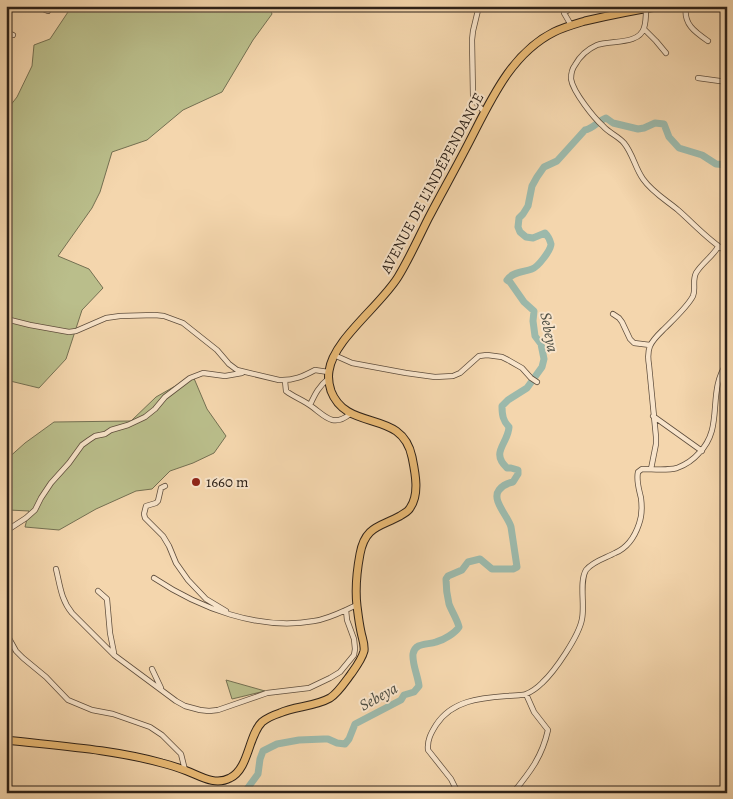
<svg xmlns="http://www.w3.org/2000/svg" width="733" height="799" viewBox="0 0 733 799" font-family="Alegreya,serif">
	<rect width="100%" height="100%" fill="#f4d6ad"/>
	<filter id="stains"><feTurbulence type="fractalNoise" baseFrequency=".004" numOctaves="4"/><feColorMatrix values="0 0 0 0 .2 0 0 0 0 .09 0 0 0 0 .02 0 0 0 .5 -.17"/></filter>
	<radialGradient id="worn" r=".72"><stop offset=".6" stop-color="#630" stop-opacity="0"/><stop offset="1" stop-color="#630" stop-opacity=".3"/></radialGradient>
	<!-- green -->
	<path fill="#babe8b" stroke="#747052" d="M72,6H269L272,14L253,40L222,92L183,110L147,140L112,152L100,192L92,208L58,256L89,269L103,288L82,310L66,359L39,388L6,380V111L17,97L32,66L34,45L50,39Z
		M193,376L207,409L226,436L214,453L193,463L170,471L152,489L136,491L96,509L59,530L25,527L29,511L9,510L6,511V460L25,443L54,422L131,421L156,397Z
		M226,680L265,691L232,699Z"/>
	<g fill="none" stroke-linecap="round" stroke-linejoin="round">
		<!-- river -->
		<path stroke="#9cb9ab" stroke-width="7" d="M244,793L258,774L260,759L263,751L277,744L299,740L324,739H328L337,743L345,744L349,739L355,724L401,700L404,695L414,692L419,686C418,676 412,664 413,654C415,642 428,645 436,642C444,640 455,633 459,627C457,619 452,612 449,604C447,596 446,587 446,579L448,576L462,570L468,562L480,559L492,569H513L517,567L511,527C508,516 491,500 499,490C503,485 508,483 513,482L518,474V470L511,468H507C490,452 508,444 509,427C503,421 502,415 502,406L508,400L527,388L542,367L544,359L541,344L535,336L533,321L534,311L524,302L510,282L507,280C512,272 524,272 532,269C538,267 551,250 551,244C550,240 548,236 545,233L533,238L526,237L520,232L518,227L519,218L523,214L528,206L532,186L537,177L544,167L557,161L585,130C593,129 598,121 606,118L613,123L638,129L644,128L655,123L664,124L669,137L679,148L702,155L716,164L727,165"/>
		<defs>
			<path id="minor" d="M36,6L48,11
				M479,6L473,31L472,40L473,96L474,100L484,112
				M686,6C683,24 695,32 708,41
				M646,9C646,15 646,22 644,28C639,45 611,40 597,45C588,49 580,56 575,65C572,69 571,75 571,79C573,92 594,118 603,126C609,133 618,136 624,143C633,154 635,168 643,179C652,192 666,200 678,210C694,224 708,240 727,252
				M571,25L564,13L574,6
				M644,29L656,41L666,53
				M6,32L13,35
				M698,78L727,82
				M613,314L619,318L622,322L630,339L634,343L650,345
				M6,319L30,325L69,332L76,331L106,318L120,316L155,315L164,316L183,323L217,350L229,364L237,370L279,380C293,381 304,376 315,370L328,372
				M334,355L352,363L406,373L435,377L453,376L460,373L479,356L487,355L502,357L508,360L522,368L531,378L537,382
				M285,381L286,391C294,397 303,400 311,406C325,416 333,428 350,414
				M310,405C315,394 319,386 329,378
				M653,416L702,451
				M651,469L656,444V437L649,365C648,359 648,351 650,346C653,339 660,333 665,328C673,320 688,306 693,296C696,289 692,281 696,273C702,263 712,257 718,247
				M165,486L161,488L158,501L156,503L146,506L144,514L145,518L163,536L169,546L176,563L188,580L206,599L226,611
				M6,531L26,518L35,510L41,498L51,483L69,463L82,445L89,440L95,436L105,434L111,430L128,425L145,417L155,409L165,397L190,378L203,373L225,376L242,373
				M56,569C60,585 61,600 72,613L114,655L176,701L185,706L200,710L209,711L218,710L267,693L309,688L330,678L340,672L354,655L355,649L354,639L347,620L346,610
				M154,578C199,608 259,631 314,621C329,619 343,611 357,605
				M98,591L107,599L110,633L114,653
				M6,633L16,651L23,658L46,677L68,700L92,710L113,714L150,727L162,735L181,754L185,770
				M152,669L161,688
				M458,793L451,779L428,750C427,740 431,733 436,725C452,700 481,698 507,696C513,695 521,696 526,694C531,692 538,687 542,683C555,671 579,636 582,619C585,605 579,582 586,570C593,561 606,558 615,553C627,548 635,536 639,524C642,516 642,506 641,498C639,489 636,481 638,472L642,469C653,469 666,471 677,468C685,465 693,460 699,453C725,427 706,393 727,363
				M513,793C530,772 542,757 548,730L534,712L526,694"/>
			<path id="highway" d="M6,740C58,746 111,749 162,763C170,765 179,768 187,771C200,776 215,786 230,778C249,769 248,736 262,722C267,718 274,715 280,713C295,706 314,707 330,698C338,693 345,682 351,674C356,667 362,659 364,651C365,644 362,638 361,632C359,623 358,614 357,606C355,589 357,570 360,554C365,526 380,527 400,516C404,513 408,512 410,508C420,494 415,472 412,457C402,408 347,433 331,391C329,385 328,377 329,371C333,340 380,306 398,277C409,259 418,239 428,219C440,196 453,173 465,150C488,107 508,55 554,32C564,27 575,24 585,21C611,15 636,10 662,6"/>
		</defs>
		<!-- minor casing -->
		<use href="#minor" stroke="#5f4e3d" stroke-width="6"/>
		<!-- highway casing -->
		<use href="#highway" stroke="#2d2118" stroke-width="9"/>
		<!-- minor -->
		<use href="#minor" stroke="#f8e4ca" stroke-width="4.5"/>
		<!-- highway -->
		<use href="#highway" stroke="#eabb76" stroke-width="7"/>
	</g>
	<!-- markers -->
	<circle fill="#8f2418" stroke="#f8e4ca" stroke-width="2" cx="196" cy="482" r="5"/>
	<g text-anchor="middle" stroke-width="4" stroke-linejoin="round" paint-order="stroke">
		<!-- street labels -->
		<g font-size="15" fill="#2d2118" stroke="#f8e4ca">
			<text transform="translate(432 183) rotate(-62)" y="5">AVENUE DE L'INDÉPENDANCE</text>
		</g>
		<!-- poi labels -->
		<g font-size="15" fill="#2d2118" stroke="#f8e4ca" text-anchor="start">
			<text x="206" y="487">1660 m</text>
		</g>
		<!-- water labels -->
		<g font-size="16" font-style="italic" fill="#4e4f44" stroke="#f8e4ca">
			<text transform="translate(550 332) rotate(79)" y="6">Sebeya</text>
			<text transform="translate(378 696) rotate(-29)" y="6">Sebeya</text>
		</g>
	</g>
	<!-- margin -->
	<rect width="733" height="799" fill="none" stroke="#f4d6ad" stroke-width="25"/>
	<rect x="8" y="8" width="718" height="784" fill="none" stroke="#2d2118" stroke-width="2.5"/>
	<rect x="12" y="12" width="708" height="774" fill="none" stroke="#2d2118"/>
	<rect width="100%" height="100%" filter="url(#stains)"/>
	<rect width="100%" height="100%" fill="url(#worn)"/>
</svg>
